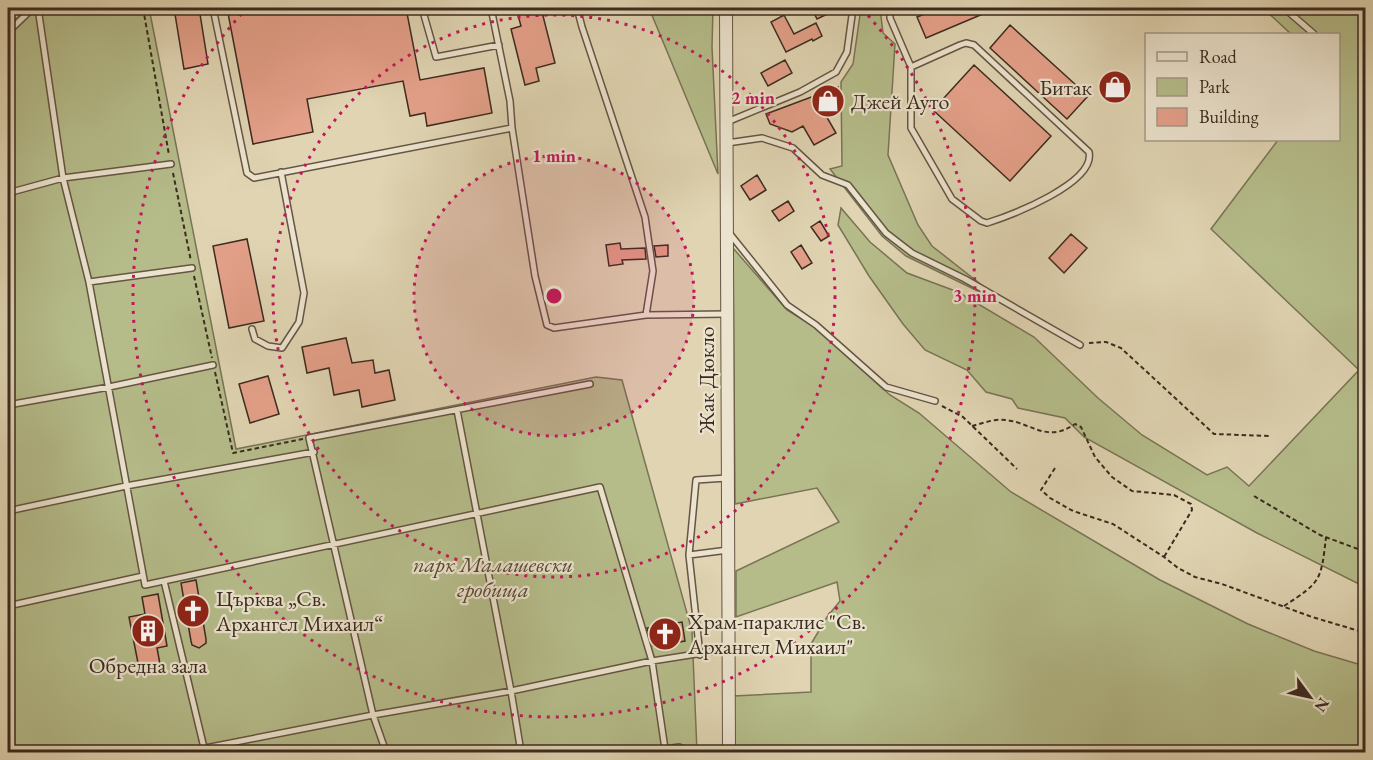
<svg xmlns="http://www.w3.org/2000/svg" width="1373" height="760" viewBox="0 0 1373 760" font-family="'EB Garamond',serif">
	<rect width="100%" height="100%" fill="#e0d4b2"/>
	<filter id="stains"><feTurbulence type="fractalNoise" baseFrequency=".00333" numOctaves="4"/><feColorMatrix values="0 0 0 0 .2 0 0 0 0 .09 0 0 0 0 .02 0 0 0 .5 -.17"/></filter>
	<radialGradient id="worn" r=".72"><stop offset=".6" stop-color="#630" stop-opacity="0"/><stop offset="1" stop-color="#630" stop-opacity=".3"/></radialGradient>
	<!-- green -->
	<path fill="#b5bc8a" stroke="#787455" stroke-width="1.5" d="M28,8H149L236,449L596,377L622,380L692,631L697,752H8V26Z
		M649,8H713L712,47L718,174Z
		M861,8H880L883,33L895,44L888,155L918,225L932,246L988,290L984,294L906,256L882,236L830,169L842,166L841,82L853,64Z
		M1263,8H1365V587L1257,533L1084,437L1065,418L1018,408L1012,399L986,392L967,370L925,350L903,324L869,276L838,225L841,208L870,242L907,273L958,292L1034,337L1098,398L1142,435L1207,475L1227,467L1249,486L1359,370L1211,229L1278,140H1338V34H1291Z
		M733,248L787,310L816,328L890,395L919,413L1011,492L1160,580L1248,624L1314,651L1365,666V752H734V696L811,692V644L827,617L840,601L837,582L736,617V571L839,522L817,488L735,504Z"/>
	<!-- building -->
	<path fill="#e4a089" stroke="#3c2b20" stroke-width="1.5" d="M174,8H199L208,64L184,69Z
		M227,8H406L420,80L484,68L492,113L427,126L425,113L410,116L403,81L307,99L313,132L253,144Z
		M516,8H541L555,63L536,68L539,81L525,85L511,29L521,26Z
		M819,8H840L817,19L813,11Z
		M940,8H997L926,38L917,17Z
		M784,15L794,34L816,23L822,36L813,41L812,39L786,52L771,22Z
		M1010,25L1088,96L1067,119L990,48Z
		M785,60L792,73L768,86L761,73Z
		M974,65L1051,136L1010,181L933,110Z
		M838,87L839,106L825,114L836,133L814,145L803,126L792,132L770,124L766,114Z
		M757,175L766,190L750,200L741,186Z
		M788,201L794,211L779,221L772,211Z
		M820,221L829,236L821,241L811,227Z
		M1071,234L1087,248L1064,273L1049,258Z
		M247,239L264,321L229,328L213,246Z
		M620,243L621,249L645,248L646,259L622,260L623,264L609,266L606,245Z
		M668,245V256L656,257L654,246Z
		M801,245L812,263L802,269L791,252Z
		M346,338L352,363L373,360L375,373L389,370L395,400L362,407L359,390L334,395L329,368L307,373L302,347Z
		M268,376L279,414L250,423L239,384Z
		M196,580L206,639V643L199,648L192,645L191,641L181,583Z
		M158,594L167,646L157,648L160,664L139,668L129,617L145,614L142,597Z
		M682,622L685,641L653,646L647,628Z"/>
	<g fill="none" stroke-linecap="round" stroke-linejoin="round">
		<defs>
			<path id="service" d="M38,8L63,178L89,282L145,585L600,487L652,661L665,749
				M213,8L247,173L254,178L512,128
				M422,8L436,57L499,45
				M491,8L510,101L512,128L535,276L547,325L554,328L646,315L727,314
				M577,8L582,27L645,217L653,271L646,315
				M890,8V18L911,67V128L952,199L981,221L987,223C1012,215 1096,183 1089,152L974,45L966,43L960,45L911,67
				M1284,8L1314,34
				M8,32L33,8
				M727,122L800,92L836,72L847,52L853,8
				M727,143L762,138L793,148L822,175L848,185L886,233L912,253L965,279L1080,345
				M8,193L63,178L171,164
				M730,234L787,305L816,325L886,387L935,401
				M89,282L192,268
				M252,329L255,339L268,346L282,348L299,322L304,293L281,172
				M8,405L109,387L213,365
				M457,410L511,691L521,752
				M8,511L126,486L314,452
				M689,555L728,550
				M164,581L205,752
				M8,606L143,576
				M700,655L689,555L696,480L727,478
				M185,752L373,715L511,691L652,661L728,649
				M386,752L373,715L309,438L590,384
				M646,752L679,747L690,752"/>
			<path id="tertiary" d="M726,8L729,752"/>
		</defs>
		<!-- service casing -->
		<use href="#service" stroke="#655544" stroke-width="8"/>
		<!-- tertiary casing -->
		<use href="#tertiary" stroke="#655544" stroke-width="14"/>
		<!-- path -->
		<path stroke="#3c2b20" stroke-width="2" stroke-dasharray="4.5 3" stroke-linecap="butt" d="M143,8L169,155
			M173,173L191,261
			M194,276L212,358
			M1089,343L1106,342L1121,348L1214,434L1269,436
			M215,372L233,453L303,439
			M942,406L963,417L1017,469
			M972,426C980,424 988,421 996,420C1028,417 1043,446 1075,424L1081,427L1095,457L1112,477L1132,491L1174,495L1191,504L1192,510L1164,557
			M1055,468L1041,490L1050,498L1073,511L1113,524L1164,557L1178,568L1195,577L1222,584L1312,617L1366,633
			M1254,496L1320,535L1366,552
			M1284,606C1321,582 1321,581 1326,537"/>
		<!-- service -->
		<use href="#service" stroke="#ebe3cd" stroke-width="5"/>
		<!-- tertiary -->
		<use href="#tertiary" stroke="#ebe3cd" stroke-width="12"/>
	</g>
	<!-- distance rings -->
	<circle cx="554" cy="296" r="140" fill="#c2185b" fill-opacity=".12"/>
	<g fill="none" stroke="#c2185b" stroke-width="3" stroke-dasharray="3 6">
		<circle cx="554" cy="296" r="140"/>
		<circle cx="554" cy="296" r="281"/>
		<path d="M862 9A421 421 0 1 1 246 9"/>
	</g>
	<!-- icons -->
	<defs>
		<symbol id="shop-disc" viewBox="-11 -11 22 22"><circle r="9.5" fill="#8f2418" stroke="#ebe3cd"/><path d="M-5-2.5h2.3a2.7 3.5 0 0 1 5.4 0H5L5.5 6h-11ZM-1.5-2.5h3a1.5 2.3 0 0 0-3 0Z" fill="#fff"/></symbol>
		<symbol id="church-disc" viewBox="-11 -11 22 22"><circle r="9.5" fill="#8f2418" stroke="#ebe3cd"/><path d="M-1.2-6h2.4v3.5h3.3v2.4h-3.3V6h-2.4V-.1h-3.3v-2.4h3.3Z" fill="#fff"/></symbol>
		<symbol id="building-disc" viewBox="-11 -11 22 22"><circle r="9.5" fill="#8f2418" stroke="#ebe3cd"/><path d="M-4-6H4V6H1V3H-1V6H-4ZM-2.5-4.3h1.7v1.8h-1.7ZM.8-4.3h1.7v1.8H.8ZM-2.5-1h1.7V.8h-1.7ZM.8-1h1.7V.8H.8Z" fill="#fff"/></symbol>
	</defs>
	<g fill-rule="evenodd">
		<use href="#shop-disc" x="1096" y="68" width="38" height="38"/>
		<use href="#shop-disc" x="809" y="82" width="38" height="38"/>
		<use href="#church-disc" x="174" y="592" width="38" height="38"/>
		<use href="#building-disc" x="129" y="612" width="38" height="38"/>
		<use href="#church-disc" x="646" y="615" width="38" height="38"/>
	</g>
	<g text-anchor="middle" stroke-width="4.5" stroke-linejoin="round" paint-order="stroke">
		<!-- poi labels -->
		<g font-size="22" fill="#3c2b20" stroke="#ebe3cd" text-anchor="start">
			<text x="1092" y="95" text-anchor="end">Битак</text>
			<text x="851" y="109">Джей Ауто</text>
			<text x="216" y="606">Църква „Св.<tspan x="216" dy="25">Архангел Михаил“</tspan></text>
			<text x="688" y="629">Храм-параклис "Св.<tspan x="688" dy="25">Архангел Михаил"</tspan></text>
			<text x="148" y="673" text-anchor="middle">Обредна зала</text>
		</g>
		<!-- street labels -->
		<g font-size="22" fill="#3c2b20" stroke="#ebe3cd">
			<text transform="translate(706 380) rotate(-90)" y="8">Жак Дюкло</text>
		</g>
		<!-- park labels -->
		<g font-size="22" font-style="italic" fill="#544835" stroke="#ebe3cd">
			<text x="493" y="572">парк Малашевски<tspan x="493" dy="25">гробища</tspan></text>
		</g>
	</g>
	<circle cx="554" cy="296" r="9" fill="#c2185b" stroke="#ebe3cd" stroke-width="3"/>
	<g font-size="18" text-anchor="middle" font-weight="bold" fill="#c2185b" stroke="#ebe3cd" stroke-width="4.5" stroke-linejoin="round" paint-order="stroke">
		<text x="753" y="104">2 min</text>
		<text x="554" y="162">1 min</text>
		<text x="975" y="302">3 min</text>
	</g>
	<!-- margin -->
	<rect width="1373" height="760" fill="none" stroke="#e0d4b2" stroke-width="30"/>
	<rect x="9" y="9" width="1355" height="742" fill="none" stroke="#3c2b20" stroke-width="3"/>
	<rect x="15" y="15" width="1343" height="730" fill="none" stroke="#3c2b20" stroke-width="1.5"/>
	<!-- legend -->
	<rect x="1145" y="33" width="195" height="108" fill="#ebe3cd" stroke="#a59988" stroke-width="1.5"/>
	<rect x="1157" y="52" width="30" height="9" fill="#ebe3cd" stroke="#a59988" stroke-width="1.5"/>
	<text x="1199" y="63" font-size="18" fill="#3c2b20">Road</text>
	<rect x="1157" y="78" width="30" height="18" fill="#b5bc8a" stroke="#a59988" stroke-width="1.5"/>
	<text x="1199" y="93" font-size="18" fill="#3c2b20">Park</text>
	<rect x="1157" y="108" width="30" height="18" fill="#e4a089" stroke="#a59988" stroke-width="1.5"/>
	<text x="1199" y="123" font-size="18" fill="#3c2b20">Building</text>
	<!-- north arrow -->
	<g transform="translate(1310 697) rotate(123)" stroke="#ebe3cd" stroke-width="4.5" paint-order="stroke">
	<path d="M0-4.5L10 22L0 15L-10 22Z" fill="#3c2b20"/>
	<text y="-9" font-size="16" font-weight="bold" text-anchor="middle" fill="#3c2b20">N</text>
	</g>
	<rect width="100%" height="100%" filter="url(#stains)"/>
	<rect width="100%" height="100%" fill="url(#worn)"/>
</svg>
